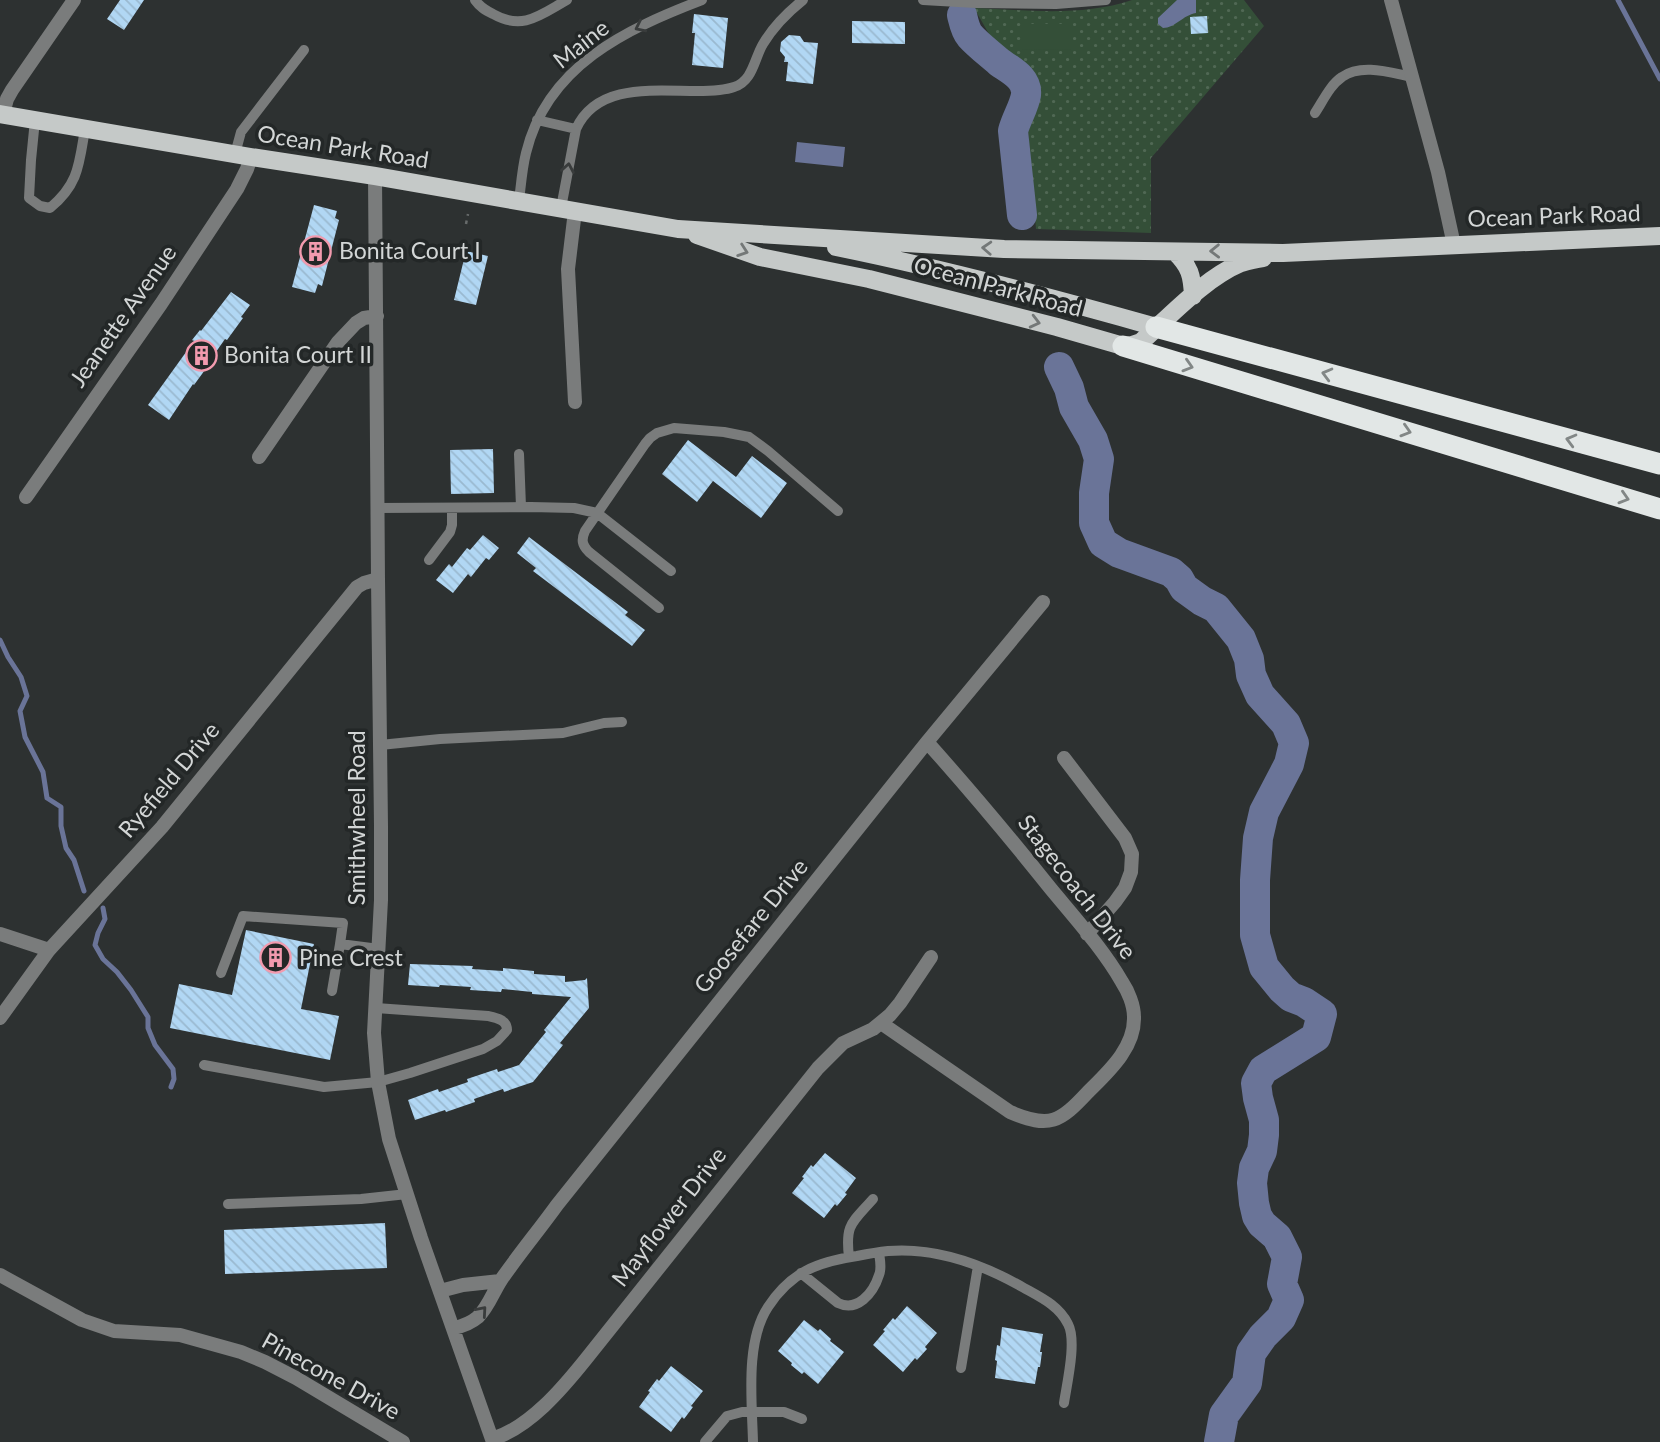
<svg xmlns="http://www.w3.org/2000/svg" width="1660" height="1442" viewBox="0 0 1660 1442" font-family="Lato,sans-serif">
	<defs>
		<pattern id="park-dots" width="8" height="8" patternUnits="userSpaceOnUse" patternTransform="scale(1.75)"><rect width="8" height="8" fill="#344f38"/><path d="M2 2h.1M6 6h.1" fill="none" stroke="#506854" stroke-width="1.8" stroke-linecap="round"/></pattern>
		<pattern id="building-back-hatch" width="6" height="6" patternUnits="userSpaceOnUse" patternTransform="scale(1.75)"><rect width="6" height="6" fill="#b1d7f4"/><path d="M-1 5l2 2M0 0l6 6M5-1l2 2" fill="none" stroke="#9ab9d0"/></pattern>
	</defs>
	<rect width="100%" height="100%" fill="#2d3131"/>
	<!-- park -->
	<path fill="url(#park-dots)" d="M1132,0H1244L1264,26L1151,158V233L1036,229L1028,132L1039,104L1040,88L1034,74L996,46L974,8C1026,10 1082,17 1132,0Z"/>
	<!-- pitch -->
	<path fill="#344f38" d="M1021,24H1071V50L1021,49Z"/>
	<!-- water -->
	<path fill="#6a7498" d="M1177,0H1196V13C1183,15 1175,28 1163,28L1158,24V18Z
		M797,142L845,147L843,167L795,162Z"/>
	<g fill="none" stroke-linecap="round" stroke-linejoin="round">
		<!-- stream -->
		<path stroke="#6a7498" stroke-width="5" d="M1618,0L1660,79
			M0,640L8,657L21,677L27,696L20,711L25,737L43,772L47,798L61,807V826L66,848L74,860L84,891
			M103,908L105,919L98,933L95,945L103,959L117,972L131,990L148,1017V1028L155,1045L173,1069L174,1079L171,1087"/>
		<!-- river -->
		<path stroke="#6a7498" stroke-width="30" d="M962,15C964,23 965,30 970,36C978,45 990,54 999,62C1010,70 1028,78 1026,95C1024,107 1016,119 1013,131L1022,215
			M1059,367L1069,388L1074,407L1093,440L1099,459L1094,493V523L1103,543L1119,553L1171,572L1179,579L1184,588L1202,601L1216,608L1241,639L1249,659L1251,675L1260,695L1286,724L1294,743L1289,764L1264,812L1258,838L1255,880V935L1264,967L1282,989L1291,997L1304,1002L1322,1014L1316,1037L1263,1070L1256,1083L1258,1098L1264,1120V1135L1262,1151L1254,1168L1252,1183L1254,1203L1257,1216L1262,1224L1277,1237L1287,1257L1282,1284L1289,1300L1281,1318L1263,1336L1251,1353L1247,1383L1224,1415L1219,1442"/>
	</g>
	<!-- building -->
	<path fill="url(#building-back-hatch)" d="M120,0H144L124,30L107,19Z
		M694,14L728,18L723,68L692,65L695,33H692Z
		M1207,16L1208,33L1191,34L1190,17Z
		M852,21L905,22V44L852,43Z
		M789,35L800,36L804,42L818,43L813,84L786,81L788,62H784L785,57L780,51L781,42Z
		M314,205L337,211L335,218L339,220L322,286L318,284L315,293L292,287Z
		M466,251L488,256L476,305L454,300Z
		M231,292L250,305L241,317L243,318L227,340L225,339L209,362L210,363L194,385L193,384L169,420L148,405L194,341L192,340L200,330L201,331Z
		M688,440L736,477L752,456L787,483L761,518L713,481L697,502L662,474Z
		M493,449L494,493L451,494L450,450Z
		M483,535L499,548L489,560L486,558L471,577L468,574L453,593L436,580L449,564L452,567L467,548L470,550Z
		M529,537L628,612L625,615L645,630L632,646L533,571L536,568L517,553Z
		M246,930L314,944L301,1009L339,1016L330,1060L170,1028L179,984L232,995Z
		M410,964L473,966L472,969L503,971V968L534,971V974L565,976V982L585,980L587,978L589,1008L560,1043L563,1045L533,1082L504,1092L503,1089L474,1099L475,1102L446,1112L445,1110L415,1120L408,1100L438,1089L439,1092L468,1082L467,1079L497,1069L498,1072L519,1065L546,1032L544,1030L571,997L532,994V992L502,989L501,992L470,990L471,987L440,985L439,987L408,985Z
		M825,1153L856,1178L845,1193L847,1194L837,1206L835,1204L824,1218L792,1193L804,1178L802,1177L811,1165L813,1167Z
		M385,1223L387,1268L225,1274L224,1230Z
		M907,1306L937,1333L925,1347L927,1349L917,1360L915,1358L903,1372L873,1345L885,1331L883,1330L893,1318L895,1320Z
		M804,1320L818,1331L820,1329L831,1339L830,1341L844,1352L818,1384L804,1372L802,1374L791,1365L792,1363L778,1351Z
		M1002,1327L1043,1334L1040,1352H1042L1040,1367H1038L1035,1384L995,1378L997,1361L995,1360L997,1345L1000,1346Z
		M671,1366L703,1391L691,1406L693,1407L684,1419L682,1417L671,1432L639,1407L650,1392L648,1391L657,1379L659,1381Z"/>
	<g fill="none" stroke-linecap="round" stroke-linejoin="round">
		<!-- path -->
		<path stroke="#676b6b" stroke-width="2.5" stroke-dasharray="3.5 5" stroke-linecap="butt" d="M466,224L468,214"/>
		<!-- lane -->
		<path stroke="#7a7c7c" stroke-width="10" d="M475,0C480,7 485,10 493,14C523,31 540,15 567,0
			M923,0L976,3L1056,4L1106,0
			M1315,113C1323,101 1330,85 1342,77C1362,63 1391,73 1412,77
			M35,120L31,160L29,198L40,206L50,208C79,184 79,164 85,129
			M537,120L576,129
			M235,154L241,132L304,50
			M519,201C521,185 522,169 526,153C547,66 626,29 702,0
			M561,208L576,129C597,83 654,91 697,91C708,91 723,91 734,87C753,81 754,59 763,44C773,27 788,12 803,0
			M519,454L521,507
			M377,508L531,507L574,508L597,513L671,571
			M429,560L450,532L452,525V509
			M659,608L589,552C582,545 581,540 585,531L645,444L650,438L657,433L674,428L724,432L749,437L768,451L838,511
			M380,745L440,739L563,733L604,723L622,722
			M221,973L243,916L343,923L340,944
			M332,991L340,944L379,949
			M204,1065L324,1087L378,1082L410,1073L483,1049L497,1041L507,1030C507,1020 497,1018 488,1016L376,1008
			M228,1204L361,1199L407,1194
			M849,1257C845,1224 852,1223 873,1199
			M801,1273L838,1303C857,1312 873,1294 879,1275C882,1268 880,1260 879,1253
			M961,1368L978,1266
			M705,1442L727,1416L742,1412H784L802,1419
			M753,1442C752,1401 745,1342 768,1307C791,1272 817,1262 857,1256C867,1254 878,1252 888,1251C936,1247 984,1265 1024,1288C1042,1298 1059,1306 1068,1324C1077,1341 1067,1383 1064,1403"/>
		<!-- street -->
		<path stroke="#7a7c7c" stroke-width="14" d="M1391,0L1438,172L1454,245
			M3,114L7,99L12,90L74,0
			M375,176L378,579L381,826V900L374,1033L378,1082L389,1139L421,1238L493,1442
			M575,402L568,269L575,211
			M259,457L338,342L356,323L364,318L377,316
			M26,497L161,304L237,189L247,169L251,157
			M1064,758L1125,838L1132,854L1131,872L1125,888L1115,902L1087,934
			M0,934L49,950
			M0,1018L49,950L162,827L357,587L364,583L378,579
			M881,1023L1010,1112C1050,1129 1060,1122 1088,1092C1108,1072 1135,1048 1134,1017C1134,1005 1128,991 1122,982C1103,949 1075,918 1051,889C1011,839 970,790 927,742
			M0,1275L82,1320L114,1331L180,1335L241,1352L265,1362L296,1378L403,1442
			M440,1291L463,1285L500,1281
			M454,1328C463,1326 471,1323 478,1317C489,1306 493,1292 501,1280C519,1254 539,1230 557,1205L927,742L1043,602
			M492,1439C529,1428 562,1389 586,1359L818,1068L843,1043L873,1029L890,1015L900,1003L931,957"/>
		<!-- primary -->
		<path stroke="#c5c9c8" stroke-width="18" d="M0,114L251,157L375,176L678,229L1004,249L1283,253L1660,236
			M697,235L760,257L869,279L1057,327L1123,346L1132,345L1141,342C1170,316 1205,278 1241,263C1248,261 1256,259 1263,258
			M836,247C944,269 1050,297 1156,327
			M1175,252C1190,267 1192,275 1193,296"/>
		<!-- highway -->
		<path stroke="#e2e7e6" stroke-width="21" d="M1156,327L1660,464
			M1123,346L1660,509"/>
	</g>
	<!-- one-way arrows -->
	<defs><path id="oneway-chevron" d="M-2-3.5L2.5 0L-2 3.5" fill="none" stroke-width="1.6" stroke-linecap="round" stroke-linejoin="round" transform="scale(1.75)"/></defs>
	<g stroke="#393c3c">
		<use href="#oneway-chevron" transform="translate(640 27) rotate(154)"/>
		<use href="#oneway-chevron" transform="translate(568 168) rotate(-80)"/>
		<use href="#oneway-chevron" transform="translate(482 1311) rotate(-49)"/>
	</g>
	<g stroke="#747878">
		<use href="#oneway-chevron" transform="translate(987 248) rotate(-177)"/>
		<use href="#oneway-chevron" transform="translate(743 251) rotate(19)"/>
		<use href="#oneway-chevron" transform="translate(1215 251) rotate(179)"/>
		<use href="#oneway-chevron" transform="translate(1035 322) rotate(14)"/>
	</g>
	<g stroke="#828786">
		<use href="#oneway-chevron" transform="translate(1188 366) rotate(17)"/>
		<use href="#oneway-chevron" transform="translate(1327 374) rotate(-165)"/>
		<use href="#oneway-chevron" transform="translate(1406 431) rotate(17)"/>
		<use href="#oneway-chevron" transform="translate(1571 440) rotate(-165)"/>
		<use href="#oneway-chevron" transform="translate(1624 498) rotate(17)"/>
	</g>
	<!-- icons -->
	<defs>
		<symbol id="building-ring" viewBox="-11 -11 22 22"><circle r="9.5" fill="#232727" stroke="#f29aae" stroke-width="1.5"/><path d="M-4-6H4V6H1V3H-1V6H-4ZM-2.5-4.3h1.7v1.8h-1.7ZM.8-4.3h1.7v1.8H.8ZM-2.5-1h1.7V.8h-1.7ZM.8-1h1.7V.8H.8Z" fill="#f29aae"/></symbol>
	</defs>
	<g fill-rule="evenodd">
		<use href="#building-ring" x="298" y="234" width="35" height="35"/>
		<use href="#building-ring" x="184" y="338" width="35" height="35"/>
		<use href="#building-ring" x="258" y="940" width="35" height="35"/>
	</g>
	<g text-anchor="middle" stroke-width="7" stroke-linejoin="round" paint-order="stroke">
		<!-- street labels -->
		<g font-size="23" fill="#d3d6d6" stroke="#232727">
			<text transform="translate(581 44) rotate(-38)" y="8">Maine</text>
			<text transform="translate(343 147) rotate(9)" y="8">Ocean Park Road</text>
			<text transform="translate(1554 216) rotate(-2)" y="8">Ocean Park Road</text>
			<text transform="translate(998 287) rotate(15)" y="8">Ocean Park Road</text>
			<text transform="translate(123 316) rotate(-55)" y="8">Jeanette Avenue</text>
			<text transform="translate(169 780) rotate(-50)" y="8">Ryefield Drive</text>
			<text transform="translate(357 818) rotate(-90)" y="8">Smithwheel Road</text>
			<text transform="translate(1077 887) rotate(52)" y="8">Stagecoach Drive</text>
			<text transform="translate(751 926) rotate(-51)" y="8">Goosefare Drive</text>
			<text transform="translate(669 1217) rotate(-52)" y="8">Mayflower Drive</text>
			<text transform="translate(331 1376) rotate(29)" y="8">Pinecone Drive</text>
		</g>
		<!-- poi labels -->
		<g font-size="23" fill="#d3d6d6" stroke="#232727" text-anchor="start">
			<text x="339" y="259">Bonita Court I</text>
			<text x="224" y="363">Bonita Court II</text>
			<text x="299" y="966">Pine Crest</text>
		</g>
	</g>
</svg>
